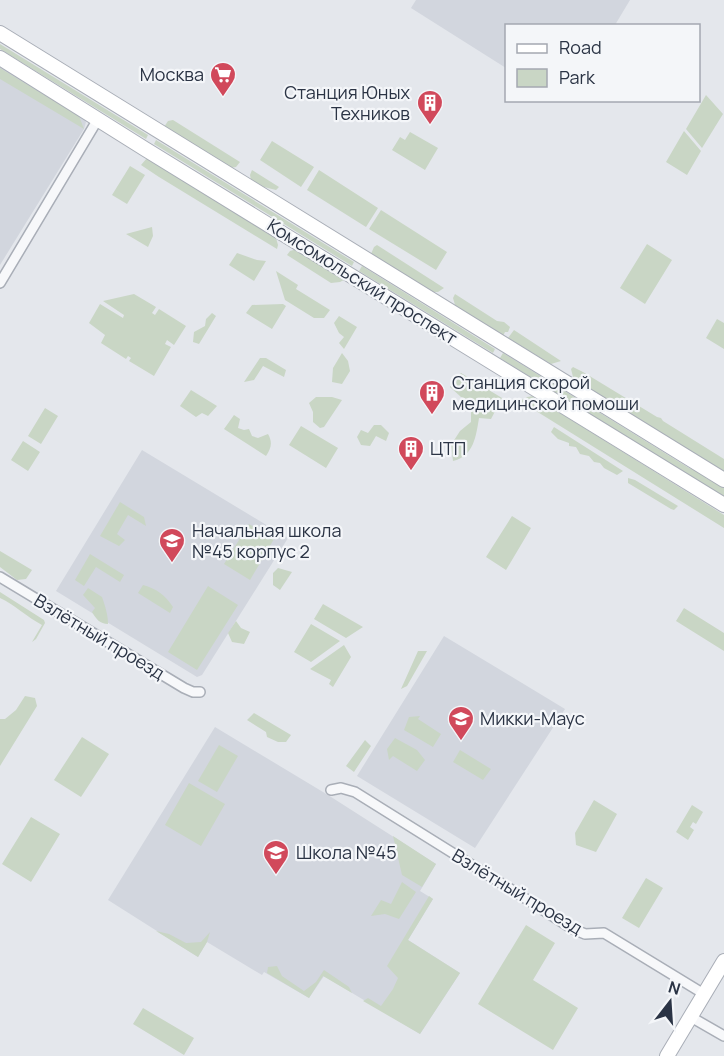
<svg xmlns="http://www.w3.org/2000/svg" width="724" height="1056" viewBox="0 0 724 1056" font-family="Manrope,sans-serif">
	<rect width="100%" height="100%" fill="#e4e7ec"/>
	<!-- built -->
	<path fill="#d2d6de" d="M416,0H630L615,25L506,26V68L411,8Z
		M0,66L83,117L86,122L84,129L0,265Z
		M142,450L288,538L202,675L197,677L56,591Z
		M444,636L565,709L475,848L357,776Z
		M215,727L328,795L436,864L420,891L433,899L408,940L460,973L420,1034L324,976L309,998L264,972L262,975L207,942L198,957L108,900Z"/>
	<!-- green -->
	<path fill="#c9d6c5" d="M0,44L148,135L146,139L0,49Z
		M0,68L79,116L84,129L0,79Z
		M706,95L723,114L702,148L686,129Z
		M173,120L240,162L236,167L230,168L164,127L168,121Z
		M684,131L701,151L687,175L666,162Z
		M410,132L438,148L425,170L392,150L400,137L405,140Z
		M156,140L354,262L352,266L154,144Z
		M272,141L314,167L301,187L260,160Z
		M147,158L276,238L278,245L277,249L159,177L141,165Z
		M130,166L145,175L127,204L112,195Z
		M252,170L279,187L276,190L260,186L251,180L250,175Z
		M319,170L378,208L366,227L307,190Z
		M381,210L447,252L436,270L369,229Z
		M152,227L153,236L148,247L126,234Z
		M647,244L672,260L645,304L620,288Z
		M377,245L444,288L438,292H432L371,254L374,247Z
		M297,249L344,280L340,282L331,283L287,255L290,251Z
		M237,253L257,260L266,261L254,281L229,265Z
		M362,266L495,349L493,353L359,271Z
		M276,271L298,285L296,289L330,310L324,318H314L285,300Z
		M134,294L156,307L152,313L155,315L159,309L186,326L174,345L167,340L165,344L171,347L154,376L129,361L131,358L128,356L126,359L101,343L105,335L89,323L100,304L123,318L124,315L103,301Z
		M455,294L497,321L504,322L510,327L508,332H505L503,336L459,309L455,305L453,298Z
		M283,304L286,306L272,329L246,313L252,305Z
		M212,313L216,316L199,344L193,342L194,332L205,326L206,319Z
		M339,316L357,327L344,349L339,343L344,337L339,333L334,323Z
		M717,319L724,323V349L706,338Z
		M514,330L561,361L551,364L508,338Z
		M342,353L348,361L350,371L342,384L332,382L333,368Z
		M503,353L689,468L704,474L706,478L724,488V498L500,358Z
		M260,358H266L286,370L284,377L263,366L254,380L244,382Z
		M573,367L583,372L657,417L661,418L663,421L724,459V472L577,381L573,377L571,369Z
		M461,373L502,398L491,419L479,418C476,436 474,456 453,461L451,445L460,431L471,422V400L461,397L450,387Z
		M191,390L217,406L208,416L202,413L196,417L180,406Z
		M533,396L724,515V528L520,401L527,397Z
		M316,397H332L342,400L324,427L320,428L313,422V412L309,403Z
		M45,408L58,416L41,444L28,436Z
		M234,415L240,419L238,428L244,430L249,429L252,436L258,438L268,434C273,443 271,448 266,456L224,429Z
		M374,425H381L389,433L386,441L376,436L370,446L361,445L357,437L361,430L368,433Z
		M301,426L338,448L326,468L289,445Z
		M554,427L623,471L617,475L604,468L600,463L594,462L589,456L580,454L576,447L569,446V443L558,439L551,432Z
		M23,441L40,452L28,471L11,460Z
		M628,478L635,480L678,506L674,510L671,509L628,483Z
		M120,502L144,517L146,526L128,515L117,534L125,540L119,546L100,536Z
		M512,516L531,528L506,570L486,557Z
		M249,524L274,539L250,580L224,564Z
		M0,551L32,570L26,579L17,580L0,567Z
		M90,554L124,575L120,582L96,567L84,586L75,580Z
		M278,568L292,572L280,590L273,585V573Z
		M143,585C157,589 165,595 173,607L170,613L138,593Z
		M208,586L238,605L197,670L168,652Z
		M88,588L102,597C105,606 108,614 108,624C100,624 96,619 92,612L95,608L83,595Z
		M0,592L44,620L45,623L36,639L32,642L42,625C27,617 15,605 0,598Z
		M323,604L363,627L346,638L314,619Z
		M684,608L724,633V651L676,621Z
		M236,621L241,628L250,632L244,644L232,642L228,633Z
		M311,624L340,641L311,662L294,652Z
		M344,645L351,657L333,687L329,684L331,680L310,669Z
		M418,651H427L407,686L401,689Z
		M25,696L35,698L37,706L0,766V719H5L16,710Z
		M254,713L291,735L286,742H278L267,737L266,732L247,720Z
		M420,716L418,719L441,734L433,747L404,730L409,717Z
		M82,737L109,754L81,797L54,780Z
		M395,738L417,750L425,760L417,771L393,756L389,760L387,749Z
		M365,740L371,746L354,772L346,766Z
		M219,745L238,756L217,792L198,781Z
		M460,750L491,769L483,780L453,762Z
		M189,783L225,804L201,846L165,825Z
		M594,800L617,814L596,852L576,845L575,833Z
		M692,805L703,812L696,824L693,822L690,827L694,830L688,840L676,832Z
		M31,817L60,834L31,882L2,864Z
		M393,836L436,864L422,887L402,875Z
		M646,878L663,888L639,928L622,918Z
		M402,882L416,892L399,919L385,914L371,916L381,900L391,904Z
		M429,896L433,899L408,940L460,973L420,1034L363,1001L368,998L381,1006L393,989L398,978L387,966Z
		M526,925L555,943L533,980L578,1008L553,1050L478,1004Z
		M156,931L169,934L186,943L201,942L210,932L207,942L198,957Z
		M277,966L282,976L304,991L316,982L324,970L349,987L352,993L323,976L309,998L267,973L268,967Z
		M143,1008L194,1038L184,1055L133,1024Z"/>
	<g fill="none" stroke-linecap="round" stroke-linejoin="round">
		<defs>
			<path id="street" d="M0,283L98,119
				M0,577L184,688L193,692H200
				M331,790L341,788L355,792L520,895L571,928L585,934L604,933L704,994
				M691,1017L724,1036"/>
			<path id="secondary" d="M0,33L724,480
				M0,58L145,149L724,505
				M667,1056L724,961"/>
		</defs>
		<!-- street casing -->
		<use href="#street" stroke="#a9aeb7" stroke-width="12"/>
		<!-- secondary casing -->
		<use href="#secondary" stroke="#a9aeb7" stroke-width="16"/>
		<!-- street -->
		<use href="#street" stroke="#f7f8fa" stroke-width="9"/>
		<!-- secondary -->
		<use href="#secondary" stroke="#fff" stroke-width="14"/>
	</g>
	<!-- icons -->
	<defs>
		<symbol id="supermarket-pin" viewBox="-11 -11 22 30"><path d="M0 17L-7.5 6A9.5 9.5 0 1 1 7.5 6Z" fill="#d1495b" stroke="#f4f6f9"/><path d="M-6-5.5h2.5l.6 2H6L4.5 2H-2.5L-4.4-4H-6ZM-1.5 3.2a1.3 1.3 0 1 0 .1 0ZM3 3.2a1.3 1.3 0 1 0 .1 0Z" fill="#fff"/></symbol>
		<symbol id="building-pin" viewBox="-11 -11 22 30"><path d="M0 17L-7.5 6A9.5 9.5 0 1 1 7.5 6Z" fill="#d1495b" stroke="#f4f6f9"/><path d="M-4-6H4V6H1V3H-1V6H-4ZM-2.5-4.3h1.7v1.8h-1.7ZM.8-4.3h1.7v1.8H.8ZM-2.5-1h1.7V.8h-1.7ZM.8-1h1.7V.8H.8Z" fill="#fff"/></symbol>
		<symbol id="school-pin" viewBox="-11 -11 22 30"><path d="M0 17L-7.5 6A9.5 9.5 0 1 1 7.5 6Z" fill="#d1495b" stroke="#f4f6f9"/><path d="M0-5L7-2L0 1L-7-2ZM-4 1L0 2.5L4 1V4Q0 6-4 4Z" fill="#fff"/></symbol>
	</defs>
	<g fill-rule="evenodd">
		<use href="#supermarket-pin" x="208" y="60" width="30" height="40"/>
		<use href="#building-pin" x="415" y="88" width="30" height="40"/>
		<use href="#building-pin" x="417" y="378" width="30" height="40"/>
		<use href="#building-pin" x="396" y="434" width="30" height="40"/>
		<use href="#school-pin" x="157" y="526" width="30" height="40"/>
		<use href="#school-pin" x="446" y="704" width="30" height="40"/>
		<use href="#school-pin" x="261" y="838" width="30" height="40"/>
	</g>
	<g text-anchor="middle" stroke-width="4.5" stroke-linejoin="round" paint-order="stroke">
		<!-- poi labels -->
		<g font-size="18" fill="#2b3445" stroke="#f4f6f9" text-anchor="start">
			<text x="204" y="81" text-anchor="end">Москва</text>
			<text x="410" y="99" text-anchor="end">Станция Юных<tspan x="410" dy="21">Техников</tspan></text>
			<text x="452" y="389">Cтанция скорой<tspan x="452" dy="21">медицинской помоши</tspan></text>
			<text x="430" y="455">ЦТП</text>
			<text x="192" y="537">Начальная школа<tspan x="192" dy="21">№45 корпус 2</tspan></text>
			<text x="480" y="725">Микки-Маус</text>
			<text x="296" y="859">Школа №45</text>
		</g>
		<!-- street labels -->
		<g font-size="18" fill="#2b3445" stroke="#f4f6f9">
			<text transform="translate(362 282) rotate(32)" y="6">Комсомольский проспект</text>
			<text transform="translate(99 637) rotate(31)" y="6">Взлётный проезд</text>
			<text transform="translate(517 892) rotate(31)" y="6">Взлётный проезд</text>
		</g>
	</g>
	<!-- legend -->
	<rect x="505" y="24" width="195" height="78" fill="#f4f6f9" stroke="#a4a8b1" stroke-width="1.5"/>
	<rect x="517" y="44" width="30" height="9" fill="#ffffff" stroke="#a4a8b1" stroke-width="1.5"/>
	<text x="559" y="54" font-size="18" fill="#2b3445">Road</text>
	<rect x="517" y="69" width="30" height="18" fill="#c9d6c5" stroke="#a4a8b1" stroke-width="1.5"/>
	<text x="559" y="84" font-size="18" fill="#2b3445">Park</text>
	<!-- north arrow -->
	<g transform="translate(670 1002) rotate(17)" stroke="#f4f6f9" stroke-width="4.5" paint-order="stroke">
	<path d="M0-4.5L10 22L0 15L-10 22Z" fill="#2b3445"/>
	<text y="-9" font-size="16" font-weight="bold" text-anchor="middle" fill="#2b3445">N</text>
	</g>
</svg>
